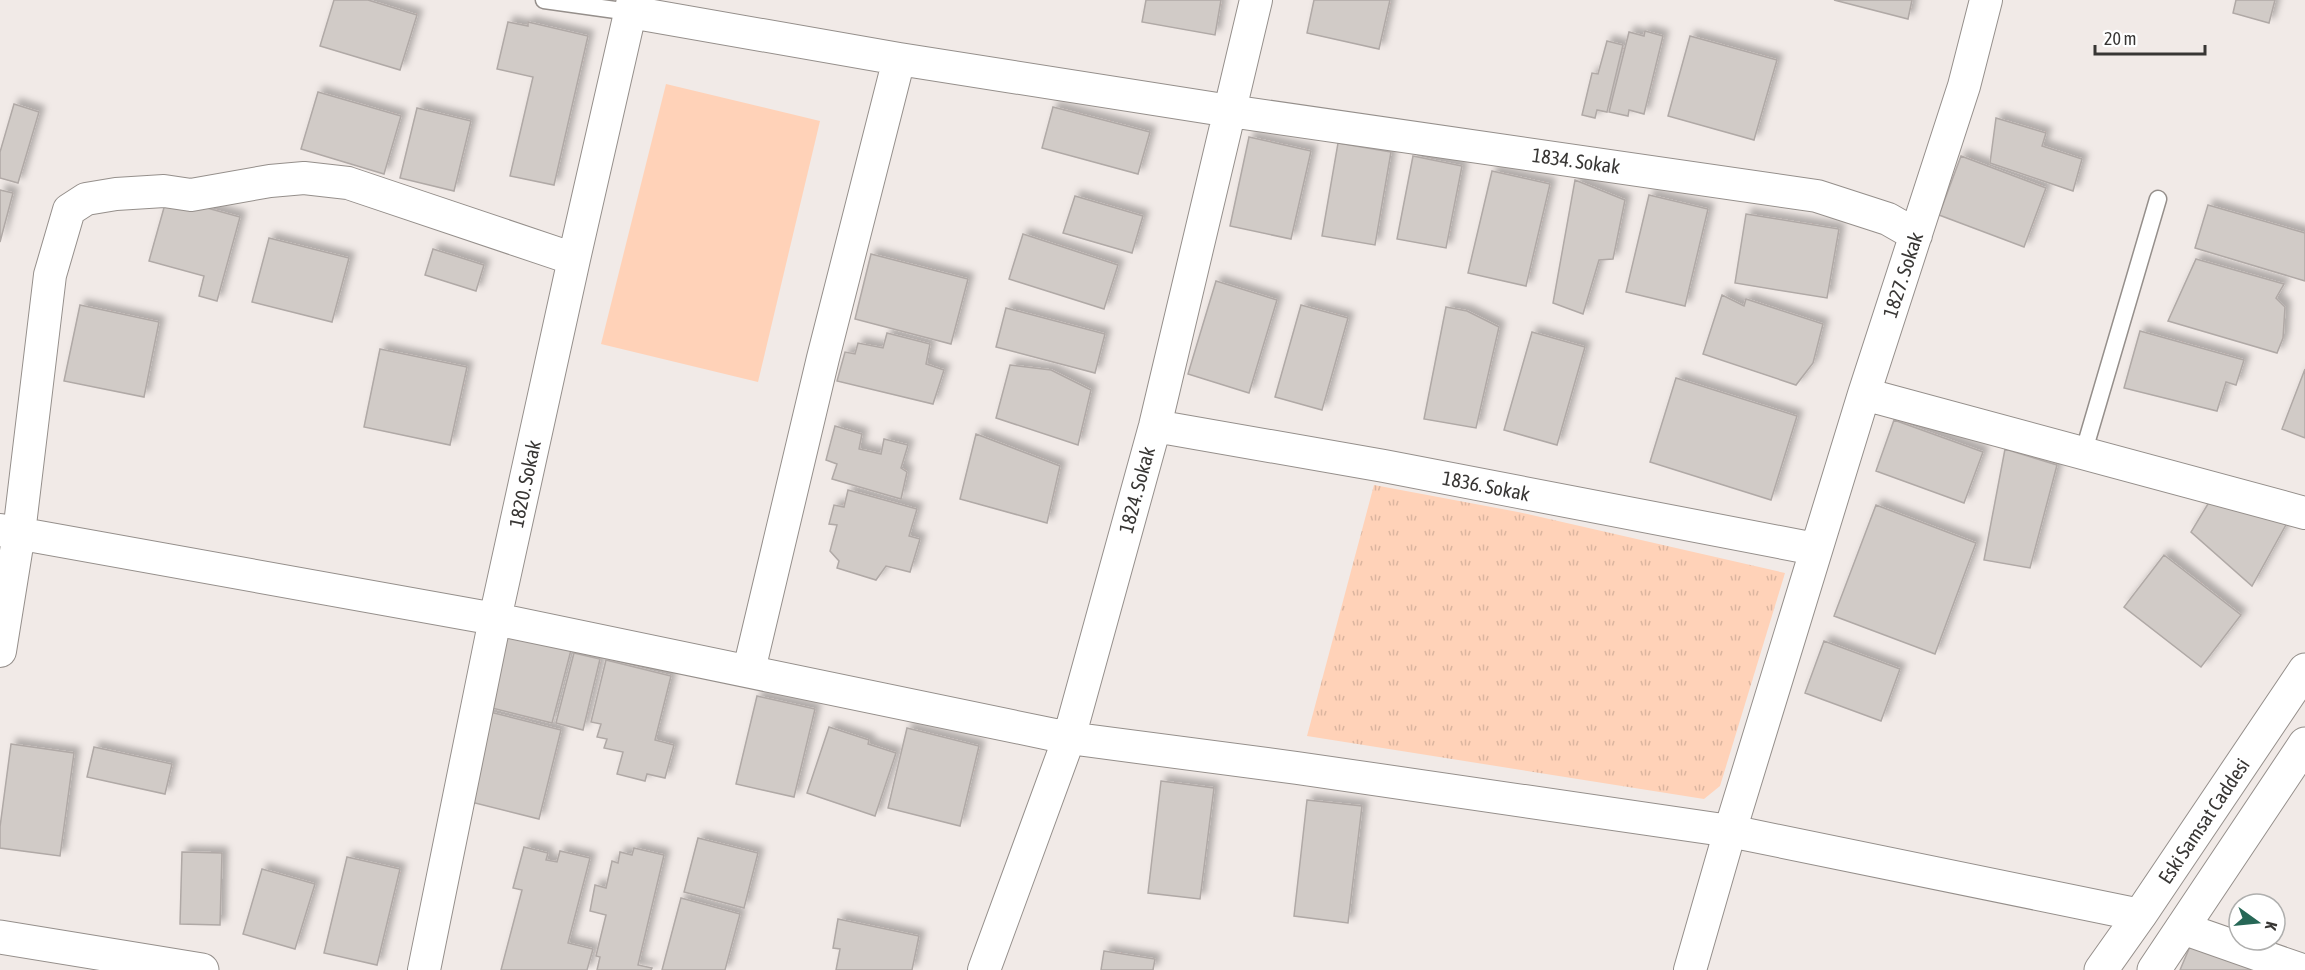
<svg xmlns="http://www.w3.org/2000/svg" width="2305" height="970" viewBox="0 0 2305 970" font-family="'Asap Condensed',sans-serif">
	<defs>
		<pattern id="park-tufts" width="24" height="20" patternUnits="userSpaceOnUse" patternTransform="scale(1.5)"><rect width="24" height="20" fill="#ffd2b8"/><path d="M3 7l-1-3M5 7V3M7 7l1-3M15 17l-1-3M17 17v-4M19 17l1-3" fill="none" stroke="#dbb59f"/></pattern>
		<filter id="shadow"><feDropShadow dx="5.5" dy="-5.5" stdDeviation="3" flood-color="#0004"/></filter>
	</defs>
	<rect width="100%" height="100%" fill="#f1eae7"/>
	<!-- grass -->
	<path fill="#ffd2b8" d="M666,84L820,121L758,382L601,344Z"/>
	<!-- park -->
	<path fill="url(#park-tufts)" d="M1374,485L1518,512L1785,573L1720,786L1704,799L1307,736Z"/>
	<!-- building -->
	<path fill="#d1cbc7" stroke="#b0a9a6" stroke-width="1.5" filter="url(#shadow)" d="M334,0H368L417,15L400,70L320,46Z
		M1146,0H1221L1215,35L1142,22Z
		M1314,0H1390L1379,49L1307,33Z
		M1834,0H1912L1908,19Z
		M2236,0H2275L2269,23L2233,13Z
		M508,22L528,26V22L588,36L554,185L510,176L533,77L497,69Z
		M1645,31L1663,36L1644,114L1629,110L1628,116L1609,112L1629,32L1644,36Z
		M1690,36L1777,60L1754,140L1668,116Z
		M1607,41L1623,45L1607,112L1597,110L1595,118L1582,115L1592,73L1598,74Z
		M318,92L401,116L384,174L301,149Z
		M14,104L39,112L18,183L0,178V152Z
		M1053,107L1150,132L1138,174L1042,148Z
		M417,108L471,121L454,191L400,178Z
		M1996,118L2046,133L2042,146L2082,159L2073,191L1990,163Z
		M1249,137L1311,151L1291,239L1230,226Z
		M1338,143L1391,152L1375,245L1322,236Z
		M1413,156L1462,166L1446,248L1397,239Z
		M1961,156L2046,188L2024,247L1939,215Z
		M1492,171L1550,184L1526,286L1468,273Z
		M1575,180L1625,200L1613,259L1599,260L1583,314L1553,303Z
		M0,190L13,193L0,242Z
		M1649,195L1708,209L1685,306L1626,292Z
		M1075,196L1143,216L1132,253L1063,233Z
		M167,197L240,217L217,301L199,296L204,276L149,261Z
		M2208,205L2305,233V281L2195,248Z
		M1746,214L1839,229L1827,298L1735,283Z
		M1023,234L1118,265L1104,309L1009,279Z
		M269,238L349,258L332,322L252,302Z
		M433,249L484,265L476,291L425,275Z
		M871,254L968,279L951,344L855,319Z
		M2196,259L2284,284L2276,298L2285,307L2283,338L2277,353L2168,321Z
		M1216,281L1277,300L1249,393L1188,374Z
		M1722,295L1744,306L1746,299L1823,324L1813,363L1796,385L1703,354Z
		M80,305L159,322L144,397L64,381Z
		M1301,305L1348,318L1322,410L1275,397Z
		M1446,307L1467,311L1499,327L1476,428L1424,419Z
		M1006,308L1105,334L1095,373L996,347Z
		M2140,331L2244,360L2236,385L2226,382L2217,411L2124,388Z
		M1532,332L1585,347L1557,445L1504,430Z
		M887,333L930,344L926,364L944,370L933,404L837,381L845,352L855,354L858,343L883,348Z
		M380,349L467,367L450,445L364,427Z
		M1010,365L1051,370L1091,390L1078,445L996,418Z
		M2305,369V438L2282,429Z
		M1676,378L1797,416L1771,500L1650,462Z
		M1894,420L1983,452L1964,503L1876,471Z
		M835,426L862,434L859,449L881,454L884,439L908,445L901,468L907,472L901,499L832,479L837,464L826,460Z
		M976,434L1060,466L1047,523L960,499Z
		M2005,449L2057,465L2030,568L1984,560Z
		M848,490L917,509L909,536L920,539L910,572L886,566L876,580L837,568L839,561L830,551L837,525L829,524L834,505L844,507Z
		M2214,494L2287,523L2252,586L2191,532Z
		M1876,505L1976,543L1935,654L1834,616Z
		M2164,555L2241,615L2201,667L2124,607Z
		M506,633L571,650L552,723L488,707Z
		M1824,641L1900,669L1881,721L1805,693Z
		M574,653L600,659L583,730L556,723Z
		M606,660L671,676L655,740L674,745L665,778L647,774L645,781L617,774L623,752L604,748L607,739L597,737L601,724L591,722Z
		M757,696L815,709L794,797L736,784Z
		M486,711L561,730L539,819L463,800Z
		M829,727L869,740L868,744L896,753L875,816L807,793Z
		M907,728L979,746L960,826L888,808Z
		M11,744L74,753L60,856L0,848V827Z
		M94,747L172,764L165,794L87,777Z
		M1161,781L1214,788L1200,899L1148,893Z
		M1307,800L1362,806L1348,923L1294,916Z
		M698,838L758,853L744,908L684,892Z
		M524,847L548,853L546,860L557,862L560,851L590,858L568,943L593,949L587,970H501L522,890L513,888Z
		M634,848L664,855L638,965L652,968L651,970H597L600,957L596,956L606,915L590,911L595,885L606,888L612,861L618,863L620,852L632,855Z
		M182,852L222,853L220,925L180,924Z
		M347,857L400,869L377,965L324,953Z
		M262,869L315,884L295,949L243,934Z
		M681,898L740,914L725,970H662Z
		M838,919L919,936L912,970H836L840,949L833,948Z
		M2194,937L2265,970H2180Z
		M1104,951L1155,959L1153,970H1101Z"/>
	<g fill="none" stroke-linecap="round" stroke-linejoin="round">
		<defs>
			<path id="service" d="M544,0L630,12
				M2083,454L2158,199"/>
			<path id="minor" d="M630,12L899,59L1230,111L1817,196L1888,219L1916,235
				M1864,394L2305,513
				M1155,426L1384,466L1815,549
				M0,530L495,619L1069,738L1297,768L1730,831L1864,394L1964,86L1986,0
				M0,651L19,533L50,275L69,210L86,199L116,194L164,191L191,195L270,181L304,178L348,183L574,259
				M749,670L823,358L899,59
				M2182,928L2302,970
				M424,970L495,619L574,259L633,0
				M984,970L1069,738L1155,426L1256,0
				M1690,970L1730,831L2140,915"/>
			<path id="tertiary" d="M0,937L202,970
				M2101,970L2140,915L2305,670
				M2154,970L2305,744"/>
		</defs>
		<!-- service casing -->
		<use href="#service" stroke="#958f8b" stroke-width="19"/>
		<!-- minor casing -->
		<use href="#minor" stroke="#958f8b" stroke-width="34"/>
		<!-- tertiary casing -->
		<use href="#tertiary" stroke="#958f8b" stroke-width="35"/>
		<!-- service -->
		<use href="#service" stroke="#fff" stroke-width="16"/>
		<!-- minor -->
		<use href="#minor" stroke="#fff" stroke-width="32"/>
		<!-- tertiary -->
		<use href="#tertiary" stroke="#fff" stroke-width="33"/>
	</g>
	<g text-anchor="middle" stroke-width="5" stroke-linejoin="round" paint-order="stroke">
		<!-- street labels -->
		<g font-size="20" fill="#383634" stroke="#fff">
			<text transform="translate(1576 161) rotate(8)" y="7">1834. Sokak</text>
			<text transform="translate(1903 275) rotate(-72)" y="7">1827. Sokak</text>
			<text transform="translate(525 484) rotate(-78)" y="7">1820. Sokak</text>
			<text transform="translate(1486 486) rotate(11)" y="7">1836. Sokak</text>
			<text transform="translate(1137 490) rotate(-75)" y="7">1824. Sokak</text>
			<text transform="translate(2204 821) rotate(-56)" y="7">Eski Samsat Caddesi</text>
		</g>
	</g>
	<!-- north arrow -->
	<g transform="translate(2257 922) rotate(105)"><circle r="28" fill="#ffffff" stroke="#afafae" stroke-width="1.5"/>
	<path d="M0-4.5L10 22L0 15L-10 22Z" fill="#266756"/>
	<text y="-9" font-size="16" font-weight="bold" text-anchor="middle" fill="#383634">K</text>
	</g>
	<!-- scale -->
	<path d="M2095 45v9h110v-9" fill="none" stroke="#383634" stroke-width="3"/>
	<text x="2104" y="45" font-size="18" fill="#383634" stroke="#ffffff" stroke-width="4.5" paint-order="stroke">20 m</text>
</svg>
